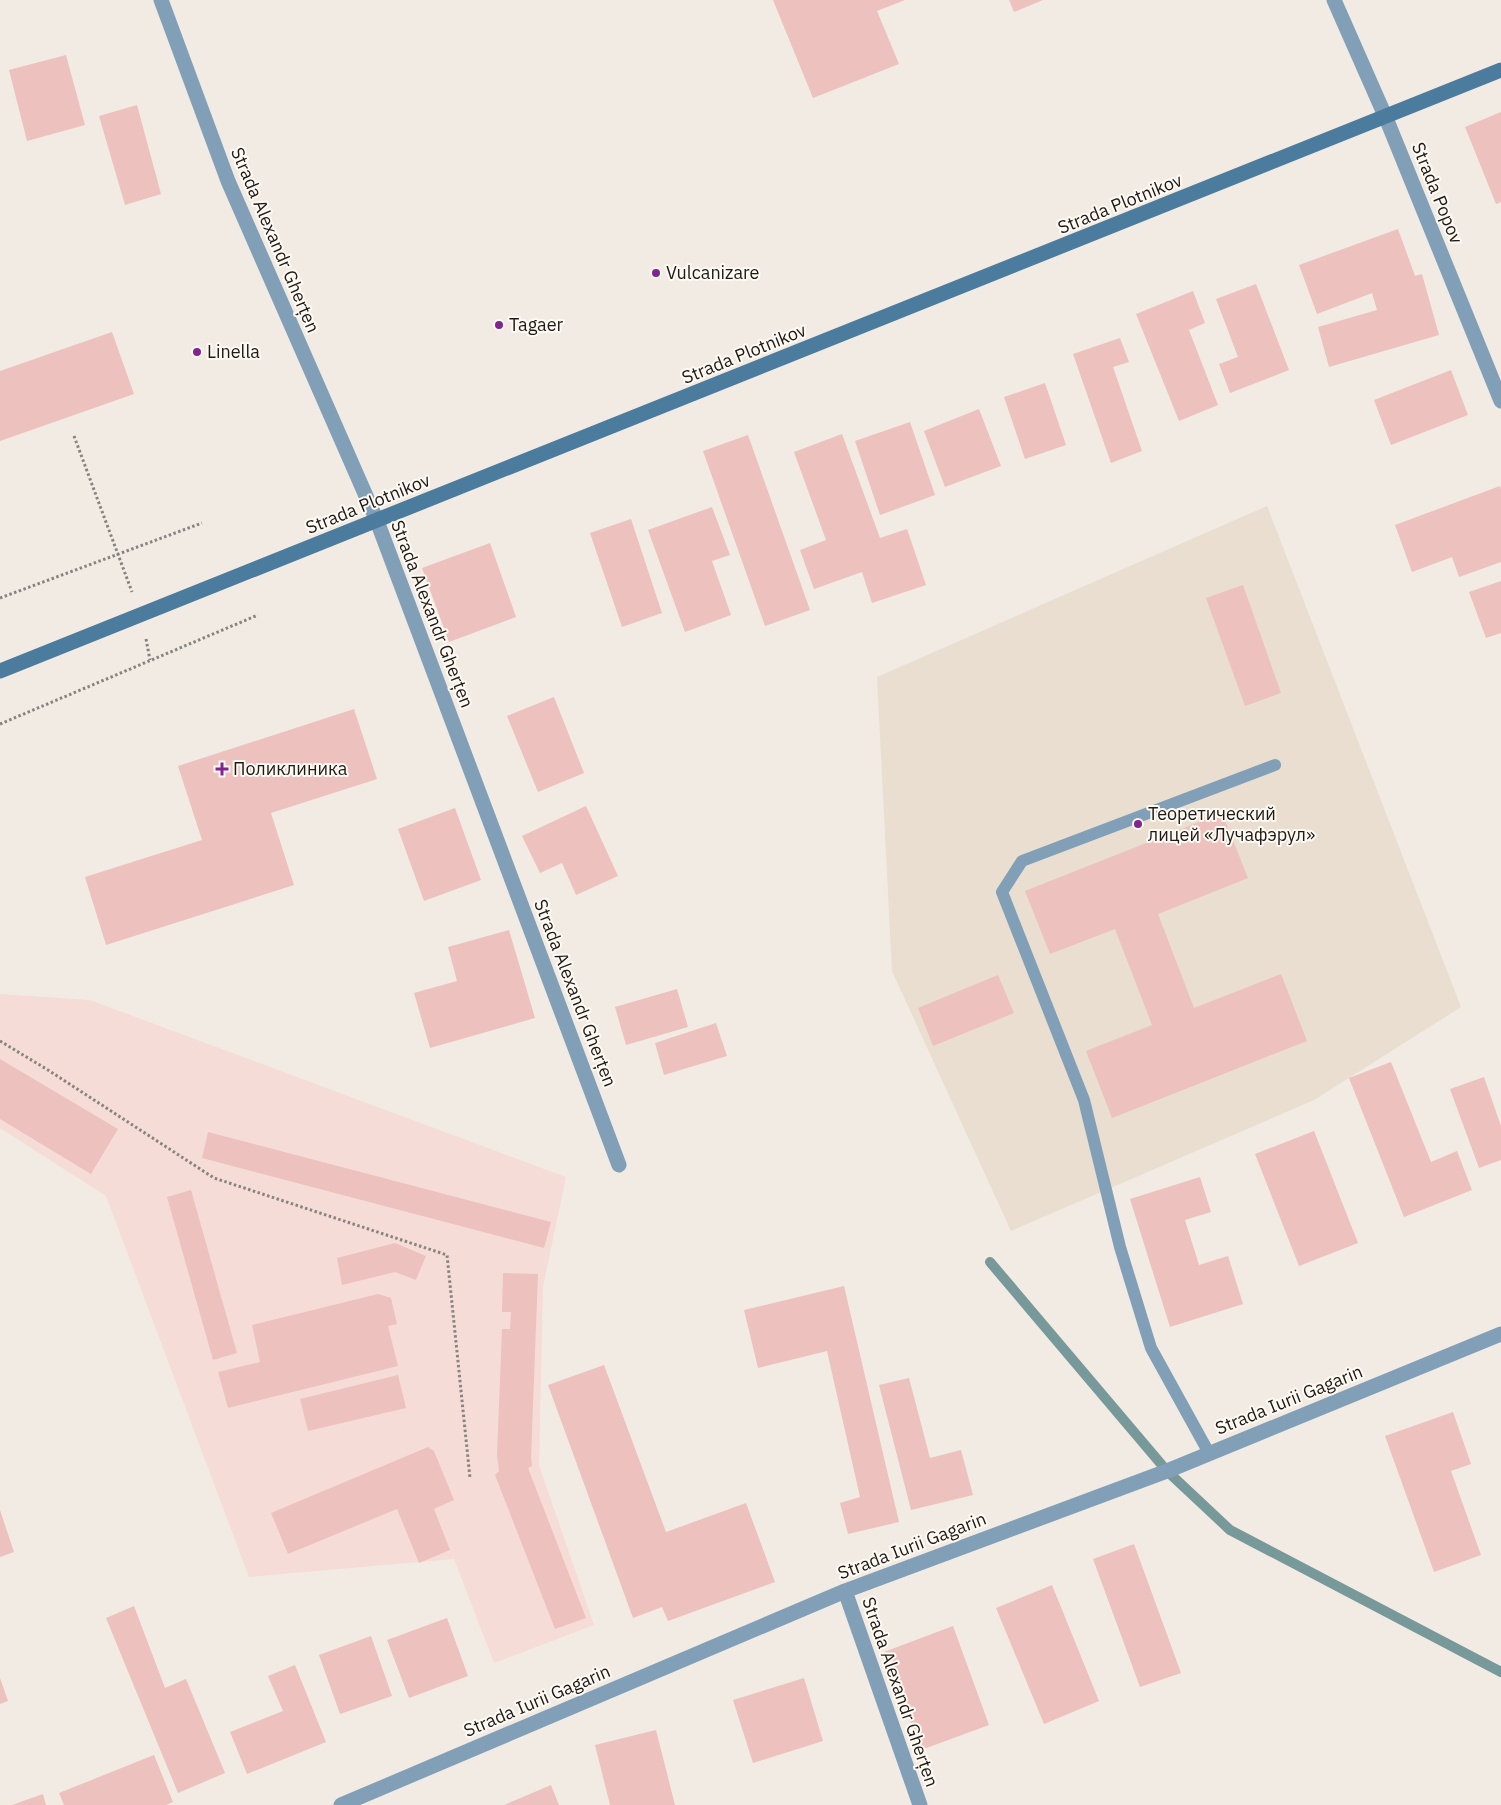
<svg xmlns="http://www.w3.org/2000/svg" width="1501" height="1805" viewBox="0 0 1501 1805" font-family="'IBM Plex Sans',sans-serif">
	<rect width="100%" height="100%" fill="#f2ebe3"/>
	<!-- commercial -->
	<path fill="#f6dcd7" d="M0,994L90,1000L566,1177L543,1287L539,1465L594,1625L494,1663L454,1559L249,1577L106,1196L0,1128Z"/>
	<!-- built -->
	<path fill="#e9decf" d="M1267,506L1461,1007L1314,1100L1011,1231L892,971L877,677Z"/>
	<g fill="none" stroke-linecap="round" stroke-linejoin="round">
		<!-- stream -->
		<path stroke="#78999a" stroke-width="10" d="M990,1262L1167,1471L1230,1530L1501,1672"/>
	</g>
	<!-- building -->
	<path fill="#ecc1be" d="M773,0H905L877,11L899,64L813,98Z
		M1009,0H1043L1014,12Z
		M66,55L85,125L27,141L9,70Z
		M137,105L161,194L125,205L99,116Z
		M1501,112V202L1496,204L1465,127Z
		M1398,229L1415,276L1422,274L1439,335L1329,367L1318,327L1377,310L1372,293L1317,314L1299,265Z
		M1256,284L1289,370L1230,393L1219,364L1238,357L1216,299Z
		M1193,291L1205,323L1189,330L1218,405L1179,421L1136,314Z
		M112,332L134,394L0,441V371Z
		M1120,338L1129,362L1113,367L1142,451L1111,463L1073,354Z
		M1451,370L1468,415L1391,445L1374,400Z
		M1045,383L1066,445L1025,459L1004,397Z
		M979,409L1001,466L945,487L924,431Z
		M910,422L935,495L880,515L855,441Z
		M842,434L880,538L907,529L926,585L872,603L862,572L814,589L800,550L826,540L794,452Z
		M748,435L810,610L765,626L703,451Z
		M1500,486L1501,490V562L1459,577L1452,557L1412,572L1395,525Z
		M712,507L730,555L712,561L731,615L685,632L648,530Z
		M631,519L662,613L622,627L590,533Z
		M490,543L516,617L449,642L422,568Z
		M1501,581V633L1486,638L1469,592Z
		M1243,585L1281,693L1245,706L1206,598Z
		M554,697L584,773L538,792L507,716Z
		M354,709L377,779L271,813L294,885L106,945L85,877L202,840L178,766Z
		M586,806L618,876L576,895L562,863L540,873L522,836Z
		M455,808L481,880L424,901L398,829Z
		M1222,813L1248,878L1158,914L1194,1008L1281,974L1307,1041L1112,1118L1086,1051L1152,1025L1115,929L1050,954L1025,891Z
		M509,930L535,1018L430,1048L414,993L457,981L448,947Z
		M998,975L1014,1013L933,1046L918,1008Z
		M677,989L688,1027L626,1045L615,1007Z
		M716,1023L727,1056L664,1075L655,1043Z
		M0,1059L118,1129L91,1174L0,1119Z
		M1391,1062L1431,1162L1457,1151L1472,1190L1404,1217L1349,1078Z
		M1484,1077L1501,1126V1160L1479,1168L1450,1089Z
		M1314,1131L1358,1243L1299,1266L1255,1154Z
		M208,1132L551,1222L544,1248L202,1158Z
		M1200,1177L1211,1212L1185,1220L1199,1265L1228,1256L1243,1304L1170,1327L1130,1199Z
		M191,1190L237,1353L213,1360L167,1197Z
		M395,1243L426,1256L416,1280L395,1272L342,1285L337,1258Z
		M503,1273L538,1274L531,1457L532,1466L528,1468L586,1618L555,1629L495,1475L499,1471L497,1455L502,1329H510L511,1312H502Z
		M844,1286L899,1522L848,1534L840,1503L860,1497L827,1351L758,1368L744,1310Z
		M378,1294L391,1298L397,1324L388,1326L398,1366L228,1408L218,1372L260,1362L252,1325Z
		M604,1365L666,1532L746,1503L775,1582L668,1621L662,1607L633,1618L548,1385Z
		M398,1375L406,1408L308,1431L300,1399Z
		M909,1378L930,1458L961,1450L973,1495L911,1510L879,1385Z
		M1453,1412L1471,1464L1451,1471L1481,1555L1434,1572L1385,1436Z
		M428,1447L434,1451L454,1500L434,1509L450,1550L419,1563L397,1509L288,1554L271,1513Z
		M0,1510L14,1552L0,1557Z
		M1134,1544L1181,1673L1140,1687L1093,1559Z
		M1052,1585L1099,1701L1044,1724L996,1608Z
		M134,1606L165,1688L186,1679L225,1773L178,1793L106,1618Z
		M447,1618L468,1676L409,1698L387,1640Z
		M953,1626L989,1725L921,1750L884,1652Z
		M371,1636L392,1696L340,1714L319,1655Z
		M295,1665L326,1742L247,1774L230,1732L283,1711L268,1676Z
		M0,1678L8,1701L0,1704Z
		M804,1678L823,1741L753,1763L733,1700Z
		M656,1730L675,1805H610L595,1745Z
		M154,1755L173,1802L166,1805H64L59,1793Z
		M551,1785L559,1805H504Z
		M43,1794L46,1805H12Z"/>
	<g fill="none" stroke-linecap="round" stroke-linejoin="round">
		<!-- path -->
		<path stroke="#88837e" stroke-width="3" stroke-dasharray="2.5 2.5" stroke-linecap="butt" d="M74,436L132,592
			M0,598L202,523
			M146,639L150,660
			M0,724L258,615
			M0,1041L48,1070L214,1178L447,1255L470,1478"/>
		<!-- lane -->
		<path stroke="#81a0b8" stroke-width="12" d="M1209,1453L1151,1348L1120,1247L1084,1100L1002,892L1022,861L1275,765"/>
		<!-- street -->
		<path stroke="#81a0b8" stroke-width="15" d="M161,0L228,181L377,521L619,1165
			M1334,0L1386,118L1501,401
			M845,1591L920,1805
			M341,1805L845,1591L1167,1471L1501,1334"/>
		<!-- secondary -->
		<path stroke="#4b7b9d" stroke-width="15" d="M0,671L1501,70"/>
	</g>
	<!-- markers -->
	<g fill="#812490" stroke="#fef9f2" stroke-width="2">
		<circle cx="656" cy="273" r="5"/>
		<circle cx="499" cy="325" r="5"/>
		<circle cx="197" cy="352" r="5"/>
		<path d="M219.5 761.5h5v5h5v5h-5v5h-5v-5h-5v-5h5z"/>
		<circle cx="1138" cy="824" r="5"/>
	</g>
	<g text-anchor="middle" stroke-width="4" stroke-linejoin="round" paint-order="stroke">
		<!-- street labels -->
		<g font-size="18" fill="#1c1a17" stroke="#fef9f2">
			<text transform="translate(1437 193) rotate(68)" y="6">Strada Popov</text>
			<text transform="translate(1120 204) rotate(-22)" y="6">Strada Plotnikov</text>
			<text transform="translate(275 240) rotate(67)" y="6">Strada Alexandr Gherțen</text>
			<text transform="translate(744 354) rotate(-22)" y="6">Strada Plotnikov</text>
			<text transform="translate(368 504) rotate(-22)" y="6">Strada Plotnikov</text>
			<text transform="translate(432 614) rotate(69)" y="6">Strada Alexandr Gherțen</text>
			<text transform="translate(575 993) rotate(69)" y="6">Strada Alexandr Gherțen</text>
			<text transform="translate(1289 1400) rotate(-22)" y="6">Strada Iurii Gagarin</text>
			<text transform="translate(912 1546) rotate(-21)" y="6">Strada Iurii Gagarin</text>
			<text transform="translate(900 1692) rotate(71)" y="6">Strada Alexandr Gherțen</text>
			<text transform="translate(537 1701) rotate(-23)" y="6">Strada Iurii Gagarin</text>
		</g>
		<!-- poi labels -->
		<g font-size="18" fill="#1c1a17" stroke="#fef9f2" text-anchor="start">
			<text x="666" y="279">Vulcanizare</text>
			<text x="509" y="331">Tagaer</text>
			<text x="207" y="358">Linella</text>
			<text x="233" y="775">Поликлиника</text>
			<text x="1148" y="820">Теоретический<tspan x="1148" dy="21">лицей «Лучафэрул»</tspan></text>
		</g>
	</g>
</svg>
